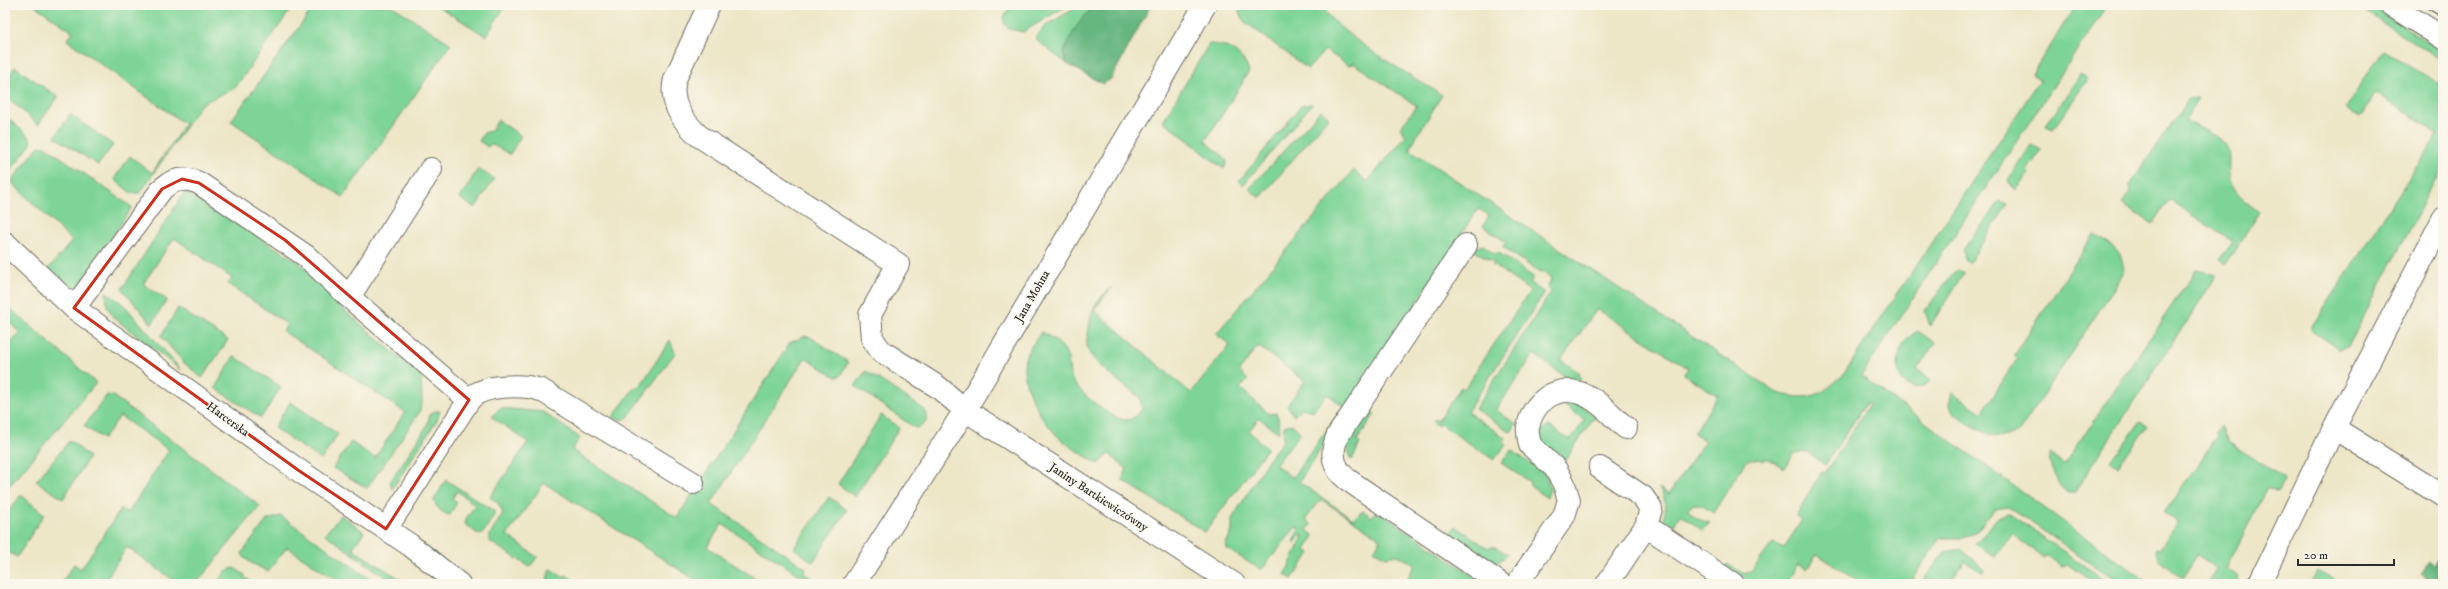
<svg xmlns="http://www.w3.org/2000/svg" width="2448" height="589" viewBox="0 0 2448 589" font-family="'IM FELL DW Pica',serif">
	<rect width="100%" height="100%" fill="#fbf7ec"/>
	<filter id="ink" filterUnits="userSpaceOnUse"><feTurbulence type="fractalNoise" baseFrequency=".025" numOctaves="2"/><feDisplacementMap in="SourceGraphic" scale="8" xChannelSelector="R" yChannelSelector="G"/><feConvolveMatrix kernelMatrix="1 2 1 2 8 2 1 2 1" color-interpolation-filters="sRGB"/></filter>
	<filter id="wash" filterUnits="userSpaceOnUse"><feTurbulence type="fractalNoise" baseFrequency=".012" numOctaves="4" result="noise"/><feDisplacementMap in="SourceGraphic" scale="16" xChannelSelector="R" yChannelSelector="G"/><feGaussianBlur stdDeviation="0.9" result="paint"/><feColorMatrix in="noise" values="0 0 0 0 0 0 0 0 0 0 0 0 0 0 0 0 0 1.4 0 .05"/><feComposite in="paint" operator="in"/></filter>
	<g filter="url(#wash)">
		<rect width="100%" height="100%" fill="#ede6c7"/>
		<!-- green -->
		<path fill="#7ed497" stroke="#548061" d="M34,5H290L289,12L235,88L201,104L140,193H131L114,179L130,156L152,173L185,124L67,40L73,32Z
			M315,5H391L451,44L343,197L231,121Z
			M436,5H506L486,36Z
			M1011,5H1034L1042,10L1045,5H1068L1023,32L1009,29L1004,23V17Z
			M1080,5H1097L1091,9L1063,53L1067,64L1035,39L1044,27Z
			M1237,5H1323C1324,26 1421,82 1442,95L1409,149L1777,393C1809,401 1819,398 1843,375L2040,80L2032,74L2076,5H2107L1861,376L2143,579L2146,584H2122L2008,507L1995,509L1975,533L1963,538H1940L1909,584H1863L1817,554L1807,569L1798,564L1786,584H1738L1725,568L1727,564L1744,574L1751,571L1773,543L1784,548L1802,520L1796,516L1821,472L1825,473L1870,404L1867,402L1825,465L1808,452L1794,453L1785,468L1766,458L1764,461C1757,458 1753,458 1746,461L1713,513L1703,506L1693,504L1689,509C1692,519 1701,520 1710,523L1702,530L1680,514L1673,527L1697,546L1691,550L1659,527C1667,513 1668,502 1659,488L1669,494L1705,441L1694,433L1718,396L1684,374L1688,368L1597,309L1561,360L1580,373L1579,375L1582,378L1579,381L1572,382L1534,354L1496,410L1516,424L1511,432L1475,409L1551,292L1547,288L1552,278L1542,271L1540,273L1503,247L1506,242L1483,226L1489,215L1478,209L1299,482L1353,519L1363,511L1372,517L1377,510L1485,584H1404L1415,565L1398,555L1387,557L1374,551L1381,539L1321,499L1306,519L1311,524L1307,530L1314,536L1305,550L1310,553L1292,579L1285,575L1303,536L1301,534L1294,544L1293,542L1299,529L1296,527L1263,568L1260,569L1227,549L1226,544L1232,531V519L1269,458L1283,441L1284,426L1292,424L1301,433L1275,464L1292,478L1344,406L1327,394L1313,411L1302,408L1294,416L1287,405L1305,381L1258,346L1239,371L1248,380L1240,388L1269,414L1276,413L1278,418L1279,433L1259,418L1249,431L1267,449L1205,532L1122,480L1127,469L1109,454L1098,464C1086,456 1073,449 1062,440C1042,423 1015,379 1027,353C1031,346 1037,339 1041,332C1050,336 1057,341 1063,348C1071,358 1067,369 1072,380C1079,392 1111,419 1125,420C1133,420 1138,415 1142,409L1140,398C1126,386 1096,367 1088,350C1085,344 1088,335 1089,329C1091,308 1096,301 1112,287L1094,310L1191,393L1230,345L1216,334L1354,170L1367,182L1406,136L1400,128L1417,106L1353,63L1349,66L1325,50L1308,69L1245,22L1241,17Z
			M2355,5H2369L2443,52V61Z
			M1209,44C1227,44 1244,54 1249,72L1242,81L1243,82L1205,141L1223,156L1227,162L1224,169C1203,153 1184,136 1163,121Z
			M2383,50L2443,86V165L2348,347L2339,349L2310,329L2438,134L2376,93L2361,117L2345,109Z
			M15,67L58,97L38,125L5,95V82Z
			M2080,75L2088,79L2053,129L2046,126Z
			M2198,99L2185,120C2196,127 2213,133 2223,142C2234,152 2225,170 2231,183C2236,196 2249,204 2259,212L2226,264L2220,259L2233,242L2169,200L2153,224L2122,204L2130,192L2129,186L2188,100Z
			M1312,104L1243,185L1239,181L1302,105Z
			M1321,110L1329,117L1260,198L1249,189Z
			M70,114L113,145L98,165L55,137Z
			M5,115L30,138L31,144L8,174L5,175Z
			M498,120L521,136L510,154L491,144L488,147L479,141L484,133L491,131Z
			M2031,145L2041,150L2027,171L2029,173L2016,191L2008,181Z
			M39,146L46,147L132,207L72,298L45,273L72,241L13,184V179Z
			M478,169L494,179L475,208L460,198Z
			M184,193L192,196L300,263L330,294L331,299L421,376L422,404L419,413L367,488L333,468L351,442L375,458L405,412L283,331L287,324L228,284L232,278L174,238L143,284L167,300L152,324L122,289Z
			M2000,201L2008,204L1969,263L1965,259L1963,250Z
			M2094,234C2114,248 2122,247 2124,273L2018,433C1992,445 1971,424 1951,411L1949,405L1952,392L1982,413L2017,359L2014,356Z
			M1483,245L1496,255L1498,252L1533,277L1530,283L1544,293L1467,412L1506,438L1503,443L1506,445L1494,460L1440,424L1438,426L1433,422L1435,419L1438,421L1461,387L1464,389L1530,291L1492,264L1494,262L1471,249Z
			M1958,270L1964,273L1930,326L1925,311L1953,273Z
			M2196,270L2217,275L2074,493H2069C2058,486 2049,467 2049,454L2064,464Z
			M106,292L124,305L181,370L113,317L107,306Z
			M5,304L96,383L5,491V349L20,333L5,318Z
			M178,308L228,340L202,378L183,362L161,336Z
			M1918,331L1935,343L1917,369L1931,381C1894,408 1886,346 1918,331Z
			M805,336L810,337L848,362L840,376L836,377L805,358L711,504L806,568L804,573L812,578L810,582L722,524L707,547L764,584H722L717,581L715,584H702L544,483L507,535L537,557L530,567L489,541V537L503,513L498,503L490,497L528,442L492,417L500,408L543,412L580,438L572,450L677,518L790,343Z
			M670,340L675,353L628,417L623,420L612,418L635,387L639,388Z
			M234,356L281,387L261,418L215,388Z
			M866,371L925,410L927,420L920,427L915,428L855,386Z
			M107,395L113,396L260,506L196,584H179L127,547L103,584H61L74,564L81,569L121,509L128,513L169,450L120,416L103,439L84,426Z
			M1571,398L1595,416L1560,468L1538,437L1543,429L1549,426L1570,440L1585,420L1565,406Z
			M290,402L338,434L321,460L274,428Z
			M1364,410L1375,414L1357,440L1360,443L1352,460C1341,440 1354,429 1364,410Z
			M436,411H440L437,420L392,489L390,482L427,426L430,414Z
			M881,415L899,428L855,497L838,484Z
			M2140,422L2147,426L2118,466L2111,462Z
			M2221,425L2228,442L2284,478L2278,492L2267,487L2226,569L2239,577L2235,584H2206L2216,569L2197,555L2183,578L2160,562L2155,550L2156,548L2160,549L2177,522L2164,513L2218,435L2216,433Z
			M70,440L89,457L63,499L36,481Z
			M1511,450L1546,474L1550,489L1547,498L1530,486V482L1501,463Z
			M446,480L494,511V515L483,533L478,534L465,524L466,519L475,505L457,491L452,499L457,502L450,515C443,514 435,507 434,500Z
			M21,495L44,514L17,557L5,550V516Z
			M829,497L847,510L813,562L794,548Z
			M2008,513L2111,584H2096L2068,564L2062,566L2046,555L2044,558L2012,534L1995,557L1975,544L1998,517Z
			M341,515L364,532L352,549L408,584H395L325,534Z
			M281,516L377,584H332L335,579L287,547L268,572C260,566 244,562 242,553L267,520Z
			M1455,526L1488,548L1493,546L1508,554L1497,563L1489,565L1449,539Z
			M1961,549L1985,570L1983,573L1965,561L1949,584H1931L1924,579L1945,552Z
			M234,568L245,575L244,577L254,584H216L226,571Z
			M550,569L563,577L566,575L580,584H554L547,579Z
			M2318,571L2342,584H2311Z"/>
		<!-- forest -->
		<path fill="#66b680" stroke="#487056" d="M1097,5H1151L1111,79L1103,84L1067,64L1063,53C1071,36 1080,16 1097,5Z
			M2443,550V584H2422L2427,577L2421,573L2429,562L2434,565Z"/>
	</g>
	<g filter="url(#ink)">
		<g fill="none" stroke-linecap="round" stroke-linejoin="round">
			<defs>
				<path id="minor" d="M709,5L675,79C669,103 682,120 699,136L898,264L870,315L872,338L881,351L938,387L965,410L1234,584
					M5,243L74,308L298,470L410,545L459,584
					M1466,245L1338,435C1330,452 1332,468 1348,480L1501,584
					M349,297L431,169
					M74,308L162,189C173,179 185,177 199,183L306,256L349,297L469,400L386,529
					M469,400C482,384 523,384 541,390L693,483
					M2334,428L2443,496
					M1600,468L1643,497L1651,509L1646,526L1607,584
					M1646,526L1733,584
					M854,584L965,410L1205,5
					M1517,584L1564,516L1569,500L1564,484L1555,468L1530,445C1529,439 1527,432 1528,427C1533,402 1555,385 1580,393C1598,399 1612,416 1626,428
					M2259,584L2334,428L2443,219"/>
				<path id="tertiary" d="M2391,5L2443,38"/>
			</defs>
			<!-- minor casing -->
			<use href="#minor" stroke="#6f6c62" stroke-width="24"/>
			<!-- tertiary casing -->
			<use href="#tertiary" stroke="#6f6c62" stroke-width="24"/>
			<!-- minor -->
			<use href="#minor" stroke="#fff" stroke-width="22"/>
			<!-- tertiary -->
			<use href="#tertiary" stroke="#fff" stroke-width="22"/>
			<!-- tram -->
			<path stroke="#2b2b2b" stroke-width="1" d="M2422,5L2443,18"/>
		</g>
	</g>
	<!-- marked area -->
	<path fill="none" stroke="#c8321e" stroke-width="3" stroke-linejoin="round" d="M182,179L199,183L285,240L469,400L386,529L298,470L74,308L162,189Z"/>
	<g text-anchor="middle" stroke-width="3" stroke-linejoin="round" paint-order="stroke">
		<!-- street labels -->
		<g font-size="12" fill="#2b2b2b" stroke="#fbf7ec">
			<text transform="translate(1032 296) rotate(-60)" y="4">Jana Mohna</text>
			<text transform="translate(228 419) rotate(36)" y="4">Harcerska</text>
			<text transform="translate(1099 497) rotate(33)" y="4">Janiny Bartkiewiczówny</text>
		</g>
	</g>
	<!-- margin -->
	<rect width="2448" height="589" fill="none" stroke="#fbf7ec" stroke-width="20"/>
	<!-- scale -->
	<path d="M2298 559v6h96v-6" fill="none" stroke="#2b2b2b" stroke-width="2"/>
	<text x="2304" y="559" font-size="12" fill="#2b2b2b" stroke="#fbf7ec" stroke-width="3" paint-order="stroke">20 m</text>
</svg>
